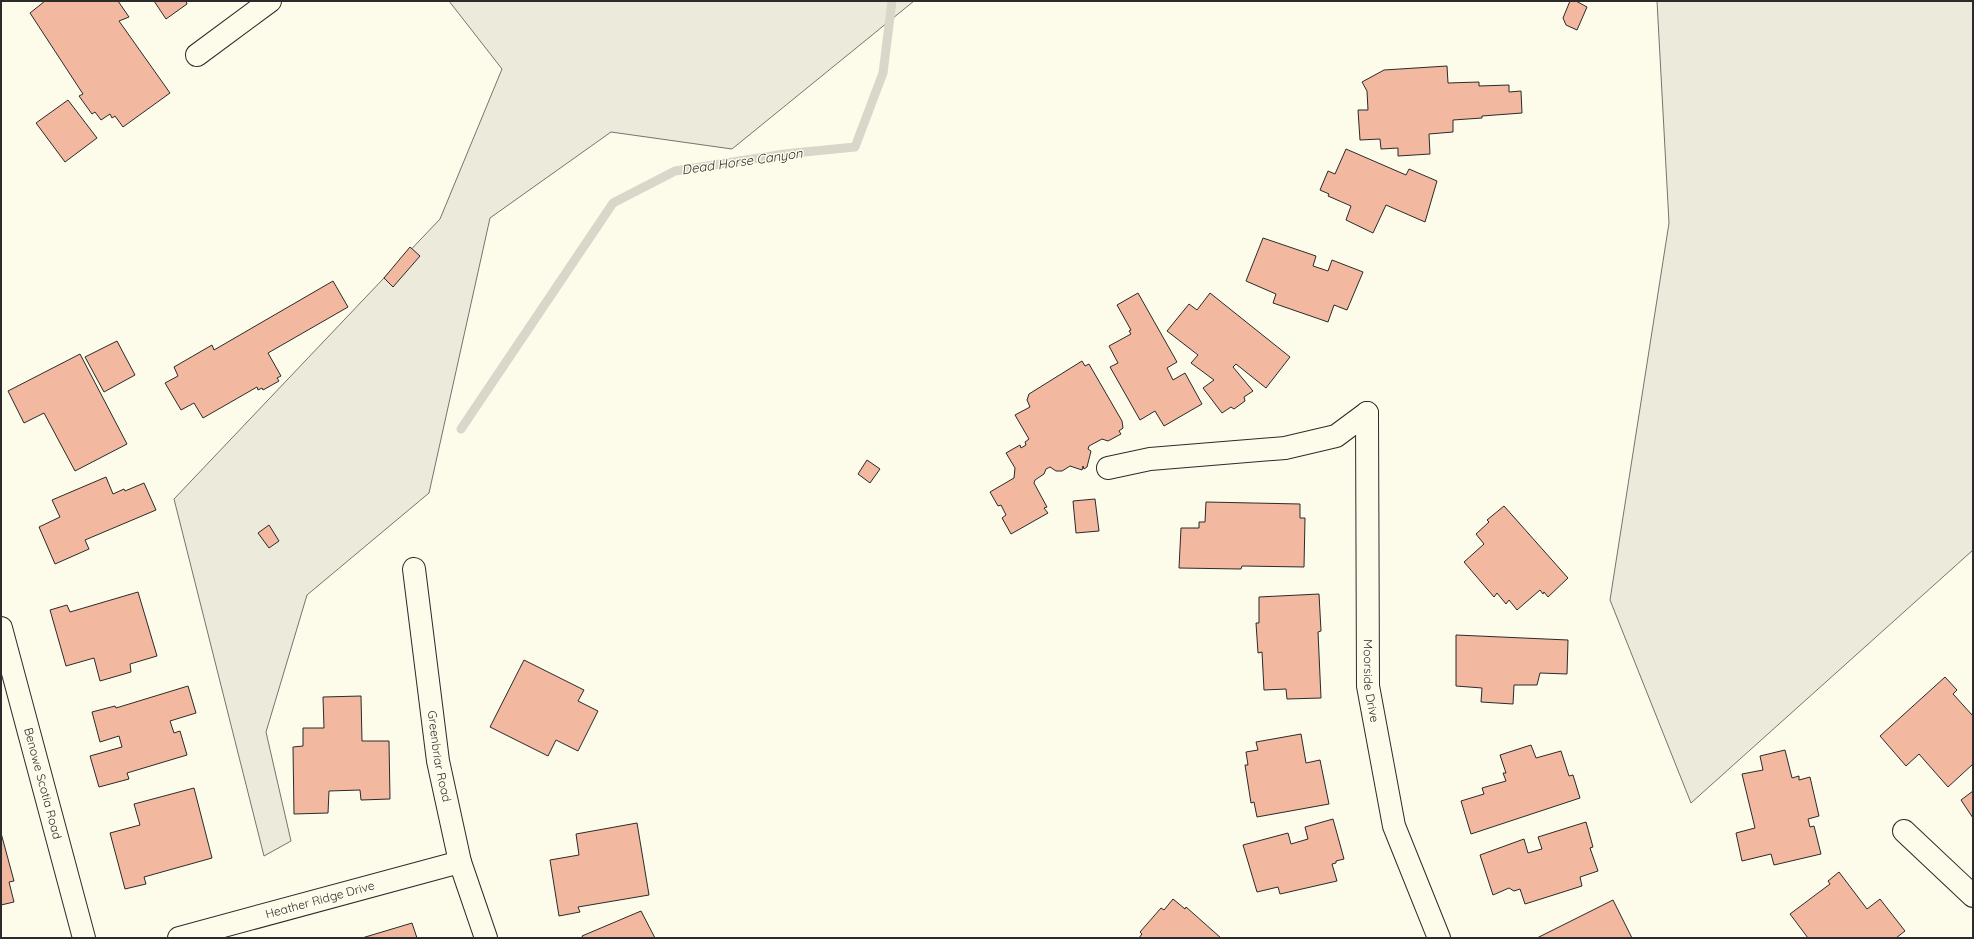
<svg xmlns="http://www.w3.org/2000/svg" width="1974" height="939" viewBox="0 0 1974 939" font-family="Quicksand,sans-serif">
	<rect width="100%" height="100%" fill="#fdfbea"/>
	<!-- green -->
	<path fill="#ecebdb" stroke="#74746e" d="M449,1H914L732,149L611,132L490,218L429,493L307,595L266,732L291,841L264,856L174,499L440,219L502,69Z
		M1657,1H1973V550L1691,803L1610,600L1669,223Z"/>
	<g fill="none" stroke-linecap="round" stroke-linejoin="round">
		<!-- stream -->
		<path stroke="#d8d7c9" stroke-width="9" d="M461,429L613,203L675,171L784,154L855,147L883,73L892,1"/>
	</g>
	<!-- building -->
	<path fill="#f2b8a0" stroke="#2b2b2b" d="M45,1H118L129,17L119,21L170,93L123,127L115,116L112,118L110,114L101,120L95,112L92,114L79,96L83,94L30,13Z
		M154,1H186L187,4L166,19Z
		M1570,1H1576L1587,7L1577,30L1566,25L1563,18Z
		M1447,66L1448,83L1479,82V86L1509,85V92L1521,91L1522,113L1482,116V118L1453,120V132L1429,134L1430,154L1398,156V148L1381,149L1380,139L1360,140L1358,110H1368L1367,91L1362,82L1384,70Z
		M68,100L97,138L65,162L36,123Z
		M1346,149L1406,175L1409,169L1437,181L1425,222L1386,205L1373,233L1346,220L1351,206L1328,196L1329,194L1320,190L1328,171L1335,174Z
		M1263,238L1316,256L1313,266L1328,271L1332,260L1363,272L1347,310L1334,305L1328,322L1273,303L1276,294L1246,281Z
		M410,247L420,256L393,287L384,278Z
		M333,281L348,307L268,353L281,376L277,378L279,381L263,390L262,388L258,390L257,387L203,418L194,403L181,410L165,383L178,376L174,367L212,345L214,350Z
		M1138,293L1177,362L1167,368L1173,380L1185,373L1202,404L1164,426L1155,411L1140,420L1110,367L1118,363L1109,346L1131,334L1129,331L1131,330L1117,305Z
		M1210,293L1290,357L1266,388L1236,364L1233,367L1253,391L1244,397L1245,401L1234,409L1231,407L1222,413L1203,388L1214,380L1191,363L1198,355L1167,331L1189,304L1197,310Z
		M117,341L135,375L104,392L85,357Z
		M80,354L127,444L75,471L44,413L24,423L8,391Z
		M1082,361L1085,366L1089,364L1122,421L1123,428L1119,431L1121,434L1108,441L1102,439L1089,446L1088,449L1091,451L1087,467L1084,469L1083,466L1082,470L1070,466L1062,471H1056L1050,467L1046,469L1044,474L1035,480L1034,483L1047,507L1044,508L1048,513L1011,534L1002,518L1006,515L1001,505L998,506L990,492L1014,478L1015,468L1006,453L1020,445L1021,448L1026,445L1025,442L1029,439L1015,415L1030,407L1027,400L1029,394Z
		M867,460L880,469L870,483L858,474Z
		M106,477L113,494L124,489L125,491L144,483L156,510L85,540L89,549L55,564L39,527L60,517L52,500Z
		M1095,499L1099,531L1076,533L1073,501Z
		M1206,502L1300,504V518H1305L1304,567L1242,566L1241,569L1179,568L1181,528H1199V522H1205Z
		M1504,506L1568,578L1548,597L1544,592L1543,594L1540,590L1517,610L1509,600L1506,604L1497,593L1494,597L1464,562L1484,544L1476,534L1489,522L1487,520Z
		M269,525L279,541L269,548L258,533Z
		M138,592L157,656L130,664L131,672L100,681L94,658L66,666L50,610L67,605L70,612Z
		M1319,594L1321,631L1318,632L1321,698L1287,699L1286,689L1264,690L1262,652L1258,653L1256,623H1259V597Z
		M1456,635L1568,640L1567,674L1540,673L1537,685H1514L1513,704L1481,702L1482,688L1456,686Z
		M524,660L584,690L578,701L598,711L578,751L556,740L548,756L490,727Z
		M1945,677L1957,690L1953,694L1973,716V764L1948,787L1919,754L1906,766L1880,736Z
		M188,686L196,713L170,721L174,733L180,731L187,755L127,773L129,779L99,787L90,756L122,747L119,736L100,742L92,712L115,706L116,708Z
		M361,696L362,741H389L390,799L361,800L360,790L329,791L328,813L294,814L293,747L303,746V728H324L323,697Z
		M1301,734L1306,763L1320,760L1329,804L1257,817L1254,802L1251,803L1245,765H1248L1246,752L1258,750L1256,742Z
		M1531,745L1536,758L1561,751L1569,776L1573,775L1580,798L1471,834L1461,801L1484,794L1482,788L1506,781L1503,773H1506L1500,755Z
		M1785,750L1792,778L1799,776V780L1810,777L1819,816L1808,819L1810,827L1814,826L1821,854L1774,865L1771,854L1742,861L1736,833L1755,828L1742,774L1763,770L1760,756Z
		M194,788L212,858L144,877L146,884L125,889L110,833L140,825L134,804Z
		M1973,791V818L1961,800Z
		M1333,819L1344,859L1336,861V863L1332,864L1337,881L1280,894L1278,887L1257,892L1243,845L1288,833L1291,844L1308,839L1305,827Z
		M1586,822L1593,847L1590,848L1598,871L1580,877L1582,886L1525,904L1520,889L1514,891L1509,888L1493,895L1480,855L1524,839L1528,853L1542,849L1538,837Z
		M637,823L649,895L578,907L580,912L559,916L550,860L579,855L576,834Z
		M1,833L14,881L9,882L14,902L1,905Z
		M1839,872L1867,909L1880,899L1905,931L1896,938H1808L1790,914L1830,884L1828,881Z
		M1173,899L1185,909L1186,907L1221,938H1139L1142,934L1140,932L1161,908L1164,910Z
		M1613,900L1632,938H1537Z
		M641,911L655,938H583L582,936Z
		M412,923L417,938H362Z"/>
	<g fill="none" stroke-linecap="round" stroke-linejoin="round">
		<defs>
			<g id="minor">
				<path d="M197,55L270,1"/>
				<path id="s1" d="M1367,413L1368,686L1394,826L1439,938"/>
				<path d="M1108,468L1150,459L1285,448L1336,436L1367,413"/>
				<path id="s2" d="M414,569L438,761L460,862L486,938"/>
				<path id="s3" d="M1,628L84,938"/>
				<path d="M1904,831L1973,896"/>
				<path id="s4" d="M179,938L460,862"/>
			</g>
		</defs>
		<!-- minor casing -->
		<use href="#minor" stroke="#2b2b2b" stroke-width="24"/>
		<!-- minor -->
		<use href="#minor" stroke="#fdfbea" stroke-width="22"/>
	</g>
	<g text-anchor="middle" stroke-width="3" stroke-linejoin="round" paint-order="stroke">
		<!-- street labels -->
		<g font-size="12" fill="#2b2b2b" stroke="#fdfbea">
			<text dy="4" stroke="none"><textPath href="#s1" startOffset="268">Moorside Drive</textPath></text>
			<text dy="4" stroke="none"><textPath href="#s2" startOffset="189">Greenbriar Road</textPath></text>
			<text dy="4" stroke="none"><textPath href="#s3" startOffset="161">Benowe Scotia Road</textPath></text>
			<text dy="4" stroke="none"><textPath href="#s4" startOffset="146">Heather Ridge Drive</textPath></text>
		</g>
		<!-- water labels -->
		<g font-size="13" font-style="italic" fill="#2b2b2b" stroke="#fdfbea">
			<text transform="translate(742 161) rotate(-8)" y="5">Dead Horse Canyon</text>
		</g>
	</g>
	<!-- border -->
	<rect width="1974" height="939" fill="none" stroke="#2b2b2b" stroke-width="4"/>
</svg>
